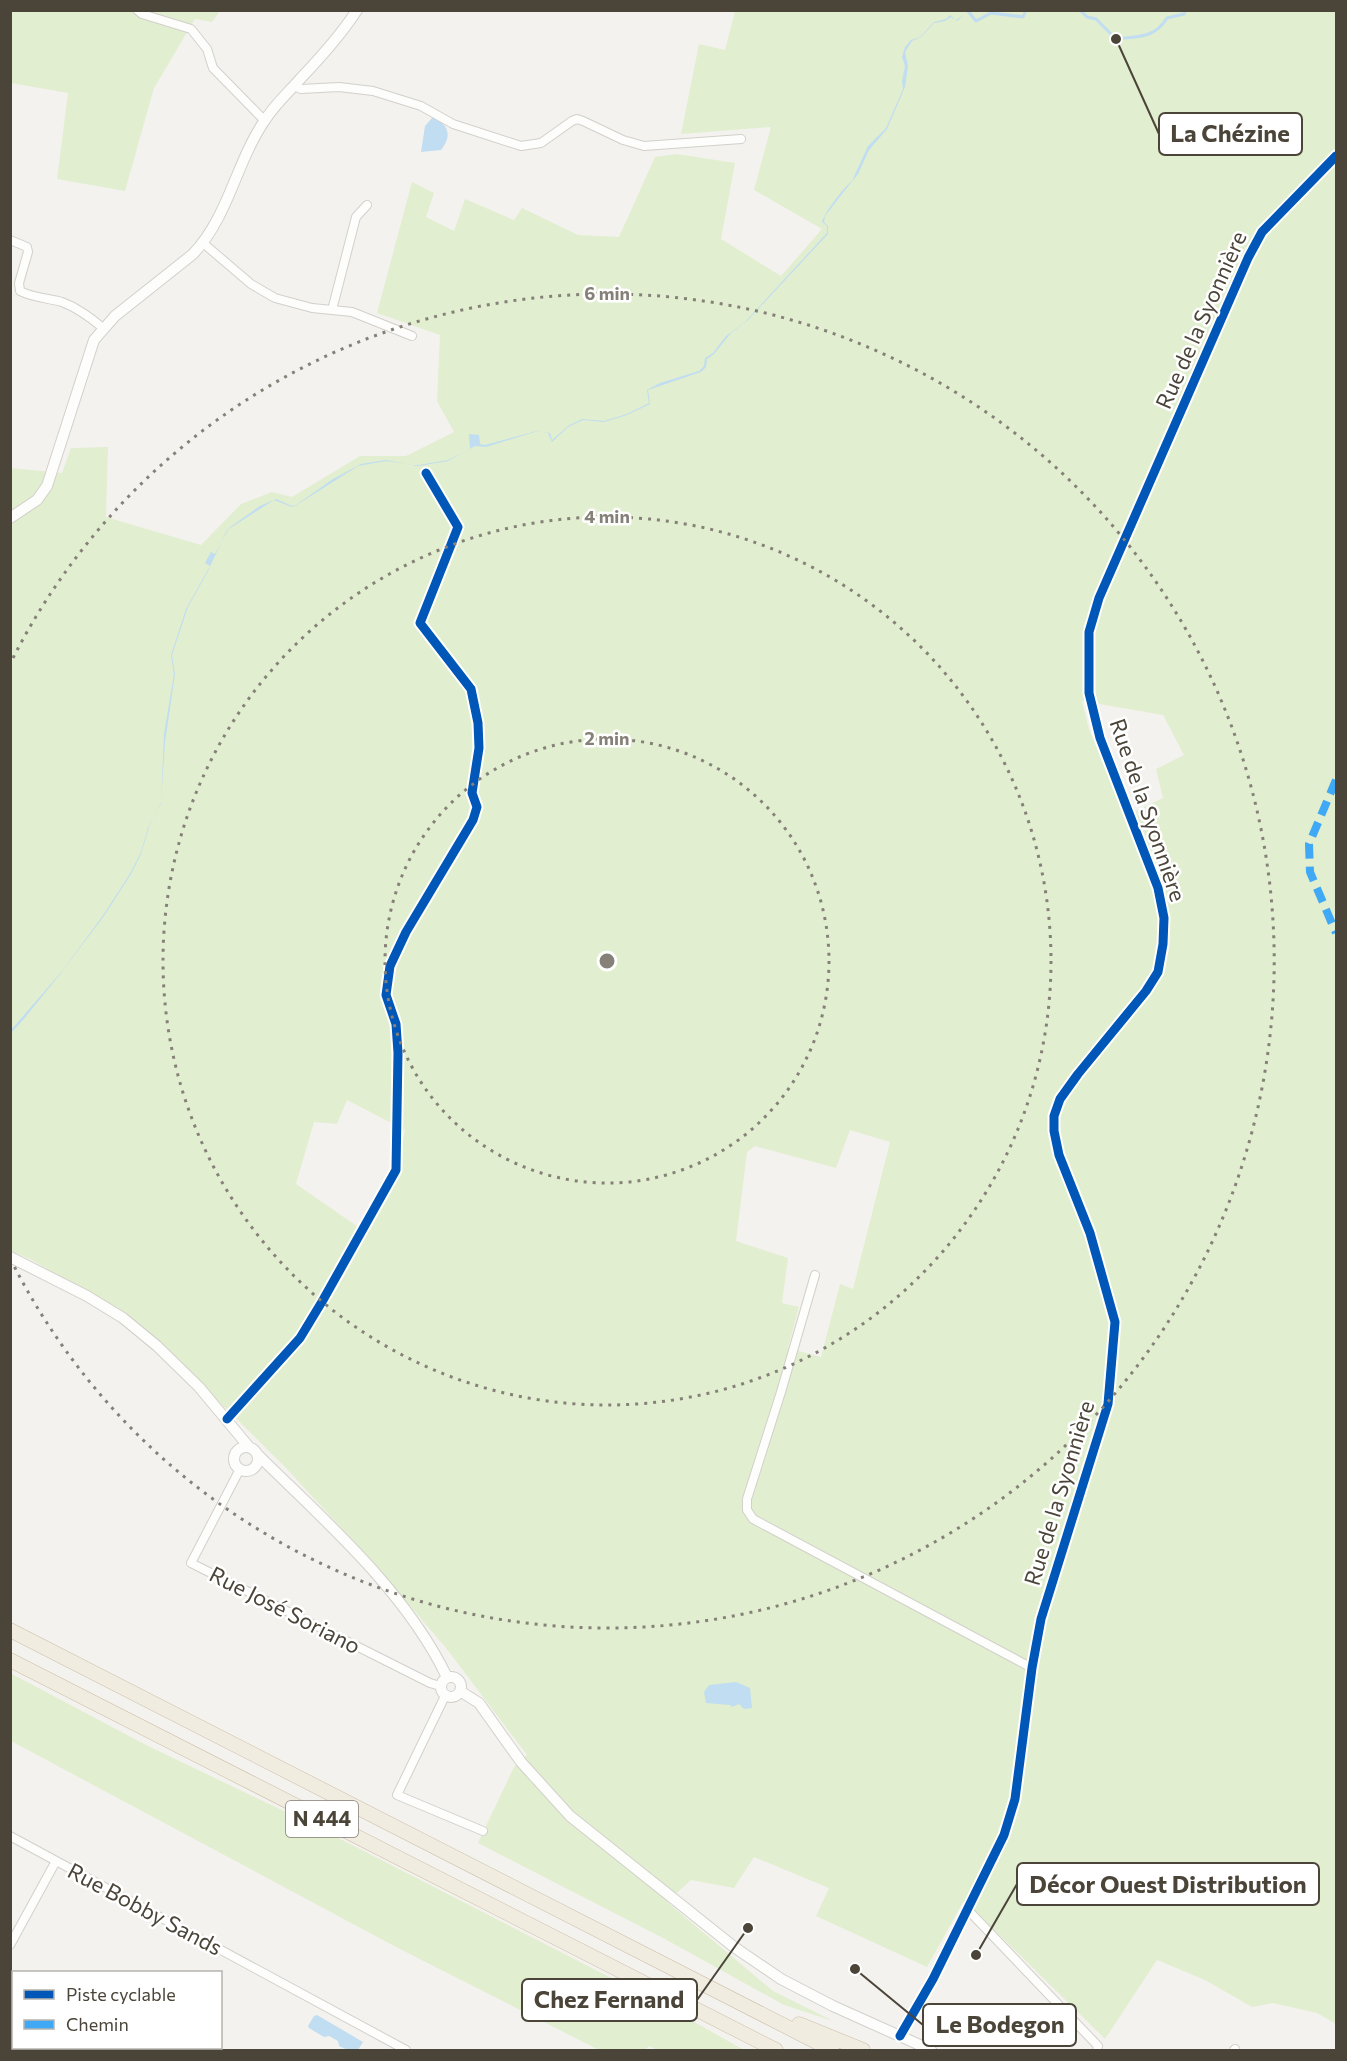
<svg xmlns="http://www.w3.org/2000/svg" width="1347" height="2061" viewBox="0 0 1347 2061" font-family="Commissioner,sans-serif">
	<rect width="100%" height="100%" fill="#f4f2ee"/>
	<!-- green -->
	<path fill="#e1eecf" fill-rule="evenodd" d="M10,11H220L212,22L195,19L154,88L125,191L57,179L68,93L11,83Z
		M735,11H1336V2024L1317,2013L1273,2003L1252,2007L1205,1980L1157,1960L1105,2039L972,1908L963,1902L927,1967L816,1916L829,1888L754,1857L734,1888L691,1880L667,1902L773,1991L833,2021L784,2005L663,1938L478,1843L514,1767L527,1755L446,1648L369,1558L286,1468L196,1379L110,1306L32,1260L11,1251L10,468L62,473L71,448L108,447L106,517L201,545L241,504L272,492L292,497L360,456H406L454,432L437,401L440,335L377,313L412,182L434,193L426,217L454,231L465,199L514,220L522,208L578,235L619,237L655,157L677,154L735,163L721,239L781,276L822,229L754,190L771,127L681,134L699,44L725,50ZM1082,701L1163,715L1184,755L1156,769L1163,798L1125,816L1089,729ZM347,1100L405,1130L400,1156L364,1231L296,1184L314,1122L337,1124ZM850,1130L890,1142L853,1289L840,1284L821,1357L788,1348L799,1307L782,1303L788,1258L736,1241L747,1152L755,1146L836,1168Z
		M10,1673L146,1745L311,1824L664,2005L744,2050H657L649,2046L645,2050H599L396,1947L11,1741Z"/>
	<!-- water -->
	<path fill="#c0ddf1" d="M950,15L956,20L964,15L957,21L951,17L945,21L934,23L921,37L912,41L905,52L908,66L905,87L887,129L869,150L858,174L849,185L825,216L824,222L828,226V234L748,320L731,333L714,354L707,359L706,367L701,372L648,390L650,404L627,415L604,422L583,420L568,427L552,442L548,433L538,431L486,447L475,446L448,461L418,466L386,461L358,466L295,506L292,507L274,500L227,530L207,573L188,607L172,655L175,674L165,742L161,802L149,827L141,854L131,874L104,916L61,973L23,1020L11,1033V1030L63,970L104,914L131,872L141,852L148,828L161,803L164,734L174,674L171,655L186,609L210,566L205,563L211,552L215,554L229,528L260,506L276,499L292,506L296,505L333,479L361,464L386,460L410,465H419L448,460L470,449L469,434L479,435L480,444L485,445L537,431L550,433L552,440L568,426L582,419L604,421L627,414L649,403L647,390L660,383L699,371L704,366L705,358L713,353L726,336L745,322L827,233V226L822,222C825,212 843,188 852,181L868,146L886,128L903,89L902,81L905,66L902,57L905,47L911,40L920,37L934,22L946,19Z
		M432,118H435C449,126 452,136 441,150L421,152L425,126Z
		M736,1682L750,1688L752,1708L744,1709L739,1704L732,1707L730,1705L706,1703L704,1692L709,1685Z
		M317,2015L363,2042L358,2050H348L339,2046L338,2041L329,2036L324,2037L309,2028L308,2026L314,2016Z"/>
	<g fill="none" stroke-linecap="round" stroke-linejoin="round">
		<!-- stream -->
		<path stroke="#c0ddf1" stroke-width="3" d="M967,10L976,21L991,13L1023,17L1026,10
			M1078,10L1081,11L1087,17L1096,19L1116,39C1138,36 1154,39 1167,18L1184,14L1185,10
			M1237,10H1241"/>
		<defs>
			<path id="minor" d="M137,10L142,14L191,29L207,49L213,68L264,120
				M294,86L301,89L339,87L373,91L421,106L453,124L521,146L541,143L572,121L577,119L583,121L623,140L644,146L741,139
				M10,240L27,247L28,252L19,283L20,291C34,298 48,298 62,302C78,308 90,317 103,328
				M203,243L251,284L275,298L312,308L352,312L412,336
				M332,310L356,217L367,205
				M815,1275L781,1392L747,1499V1510L753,1519L1032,1668
				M227,1419L300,1338L323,1300L396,1170L398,1053L396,1024L386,995L390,966L406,932L473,820L477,807L472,793L479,748L478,723L471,689L420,623L458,527L426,473
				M240,1469L191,1563L430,1683L440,1686
				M445,1696L397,1795L483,1831
				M10,1836L406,2050
				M968,1910L1098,2046L1097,2050
				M10,1945L56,1861
				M1234,2050L1235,2049"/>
			<path id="tertiary" d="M10,518L37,500L47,486L94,340L115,316L193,254C229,216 236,162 265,120C275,104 289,92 301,78C321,57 341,35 357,10
				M10,1257L87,1296L123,1318L157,1346L199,1387L249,1447
				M234 1459a12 12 0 1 1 24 0a12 12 0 1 1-24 0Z
				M258,1455C326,1522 405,1590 447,1677
				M441 1687a10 10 0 1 1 20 0a10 10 0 1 1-20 0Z
				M460,1691L479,1703L521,1762L570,1816L734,1947L781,1979L833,2006L931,2050
				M900,2036L933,1979L1004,1835L1015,1799L1032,1668L1041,1619L1108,1404L1115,1322L1090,1233L1059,1155L1054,1131V1116L1060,1099L1078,1074L1146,991L1158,972L1163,944L1164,918L1158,888L1100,738L1089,693V632L1099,598L1248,258L1262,232L1336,156"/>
			<path id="trunk" d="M10,1630L832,2050
				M10,1660L776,2050
				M799,2024L863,2050"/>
		</defs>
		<!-- minor casing -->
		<use href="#minor" stroke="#d2d0cb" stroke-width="10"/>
		<!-- tertiary casing -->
		<use href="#tertiary" stroke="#d2d0cb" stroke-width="12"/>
		<!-- trunk casing -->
		<use href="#trunk" stroke="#ccbfa9" stroke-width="15"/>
		<!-- minor -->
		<use href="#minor" stroke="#fdfdfc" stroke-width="8"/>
		<!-- tertiary -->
		<use href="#tertiary" stroke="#fdfdfc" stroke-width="10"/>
		<!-- trunk -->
		<use href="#trunk" stroke="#f0ece0" stroke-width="14"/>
		<!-- quiet -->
		<path stroke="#3fa9f5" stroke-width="8" stroke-dasharray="15 8" stroke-linecap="butt" d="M1336,780L1309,844L1310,872L1336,933"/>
		<defs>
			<path id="cycleway" d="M227,1419L300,1338L323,1300L396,1170L398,1053L396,1024L386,995L390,966L406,932L473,820L477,807L472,793L479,748L478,723L471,689L420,623L458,527L426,473
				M900,2036L933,1979L1004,1835L1015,1799L1032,1668L1041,1619L1108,1404L1115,1322L1090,1233L1059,1155L1054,1131V1116L1060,1099L1078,1074L1146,991L1158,972L1163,944L1164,918L1158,888L1100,738L1089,693V632L1099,598L1248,258L1262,232L1336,156"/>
		</defs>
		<!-- cycleway casing -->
		<use href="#cycleway" stroke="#fff" stroke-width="13"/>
		<!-- cycleway -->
		<use href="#cycleway" stroke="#0057b8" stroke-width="9"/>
	</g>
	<!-- distance rings -->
	<g fill="none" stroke="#868178" stroke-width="3" stroke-dasharray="3 6">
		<circle cx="607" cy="961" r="222"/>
		<circle cx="607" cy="961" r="444"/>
		<path d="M13 658A667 667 0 1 1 13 1264"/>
	</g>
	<g text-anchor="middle" stroke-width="5" stroke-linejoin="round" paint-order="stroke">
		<!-- shield labels -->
		<rect fill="#fff" stroke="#817c74" stroke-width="1.5" x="286" y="1801" width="72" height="36" rx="4.5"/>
		<g font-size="21" font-weight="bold" fill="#4b4439">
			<text x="322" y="1826">N 444</text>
		</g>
		<!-- street labels -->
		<g font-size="22" fill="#4b4439" stroke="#fff">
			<text transform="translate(1201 320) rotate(-66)" y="8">Rue de la Syonnière</text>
			<text transform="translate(1148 810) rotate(71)" y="8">Rue de la Syonnière</text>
			<text transform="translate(1059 1493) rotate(-73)" y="8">Rue de la Syonnière</text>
			<text transform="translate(285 1610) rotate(27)" y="8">Rue José Soriano</text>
			<text transform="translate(145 1909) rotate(28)" y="8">Rue Bobby Sands</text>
		</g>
	</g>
	<circle cx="607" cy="961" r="9" fill="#868178" stroke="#fff" stroke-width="3"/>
	<g font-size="18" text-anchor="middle" font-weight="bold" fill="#868178" stroke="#fff" stroke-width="5" stroke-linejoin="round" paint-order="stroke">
		<text x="607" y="300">6 min</text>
		<text x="607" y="523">4 min</text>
		<text x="607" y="745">2 min</text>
	</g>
	<!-- callouts -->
	<path fill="none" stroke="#4b4439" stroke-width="2" d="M1116 39L1159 134M976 1955L1017 1884M748 1928L697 2000M855 1969L923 2025"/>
	<g fill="#4b4439" stroke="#fff" stroke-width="2">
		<circle cx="1116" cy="39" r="6"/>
		<circle cx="976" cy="1955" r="6"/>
		<circle cx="748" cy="1928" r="6"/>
		<circle cx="855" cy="1969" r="6"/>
	</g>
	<g fill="#fff" stroke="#4b4439" stroke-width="2">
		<rect x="1159" y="113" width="143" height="42" rx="6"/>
		<rect x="1017" y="1863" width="302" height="42" rx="6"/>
		<rect x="522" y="1979" width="175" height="42" rx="6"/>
		<rect x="923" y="2004" width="153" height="42" rx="6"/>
	</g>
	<g font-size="24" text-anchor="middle" font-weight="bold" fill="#4b4439">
		<text x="1230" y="142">La Chézine</text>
		<text x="1168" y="1893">Décor Ouest Distribution</text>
		<text x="609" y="2008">Chez Fernand</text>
		<text x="1000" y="2033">Le Bodegon</text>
	</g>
	<!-- border -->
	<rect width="1347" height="2061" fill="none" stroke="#4b4439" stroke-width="24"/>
	<!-- legend -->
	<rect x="12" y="1971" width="210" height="78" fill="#ffffff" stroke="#b7b4b0" stroke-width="1.5"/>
	<rect x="24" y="1990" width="30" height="9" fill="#0057b8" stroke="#b7b4b0" stroke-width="1.5"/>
	<text x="66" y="2001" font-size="18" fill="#4b4439">Piste cyclable</text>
	<rect x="24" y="2020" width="30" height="9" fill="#3fa9f5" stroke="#b7b4b0" stroke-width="1.5"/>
	<text x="66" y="2031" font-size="18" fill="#4b4439">Chemin</text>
</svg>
